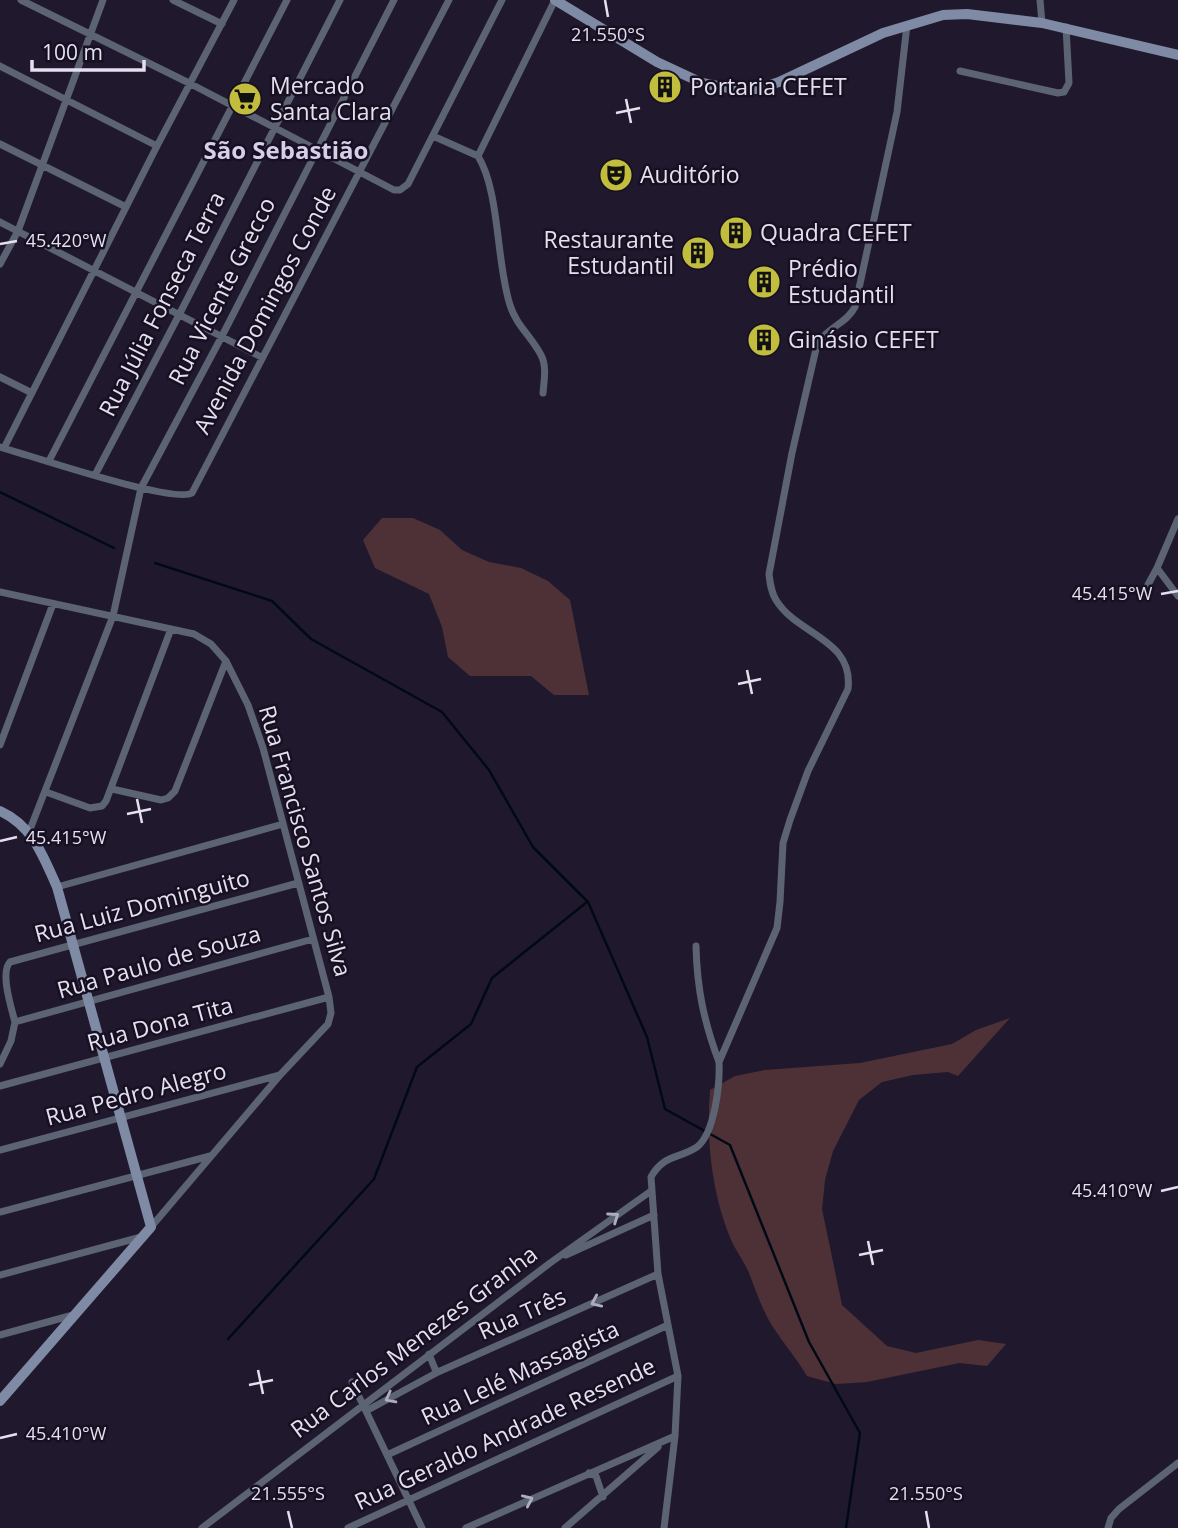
<svg xmlns="http://www.w3.org/2000/svg" width="1178" height="1528" viewBox="0 0 1178 1528" font-family="'Open Sans',sans-serif">
	<rect width="100%" height="100%" fill="#20192d"/>
	<!-- green -->
	<path fill="#4e3137" d="M382,518H413L440,530L462,550L489,562L521,568L548,581L570,600L589,695H554L531,676H470L448,657L442,627L429,594L375,568L363,540Z
		M1010,1018L958,1076L948,1072L913,1075L882,1082L859,1100L833,1151L825,1180L822,1209L842,1305L887,1346L916,1353L978,1340L1006,1344L987,1366L959,1363L867,1382L836,1384L807,1376C797,1359 784,1344 773,1327C762,1310 756,1291 749,1273C745,1263 738,1254 733,1244C712,1197 706,1142 710,1090L735,1076L765,1070L860,1063L952,1044L976,1030Z"/>
	<g fill="none" stroke-linecap="round" stroke-linejoin="round">
		<!-- stream -->
		<path stroke="#000a14" stroke-width="2.5" d="M0,492L114,548
			M155,563L272,601L311,639L442,712L489,770L533,847L588,902L647,1037L665,1109L730,1145L809,1342L860,1433L846,1528
			M228,1339L374,1179L417,1067L471,1024L492,978L587,902"/>
		<!-- street -->
		<path stroke="#5c6373" stroke-width="7" d="M21,0L189,83L394,190H400L408,184L502,0
			M173,0L222,24
			M1040,0L1042,23
			M0,66L157,146
			M960,71L1058,93L1064,92L1069,83L1066,27
			M433,136L478,156
			M0,144L126,207
			M478,156C500,192 496,262 510,305C516,325 532,337 541,355C547,366 544,381 543,393
			M478,156L555,0
			M0,222L261,357
			M0,264L18,231L103,0
			M0,377L32,393
			M0,447C29,455 173,504 192,493L449,0
			M4,448L157,146L234,0
			M49,461L287,0
			M95,475L179,315L340,0
			M1157,568L1178,596
			M0,592L194,634L211,644L226,661L248,705L263,748L329,997L331,1013L328,1024L281,1074L151,1227
			M1143,594L1157,568L1178,519
			M0,745L53,604
			M112,789L161,800L168,798L175,791L226,661
			M46,792L90,808L102,806L106,801L171,629
			M29,832L113,616L141,488L222,336L394,0
			M57,887L283,824
			M696,946C697,989 704,1022 719,1062
			M15,1022L313,939
			M0,1064L11,1041L15,1022C11,1007 0,972 10,962L298,883
			M0,1086L329,997
			M0,1150L280,1075
			M0,1212L210,1156
			M566,1255L654,1215
			M0,1275L141,1237
			M0,1335L73,1315
			M429,1354L435,1369L438,1372
			M352,1382L422,1528
			M366,1411L438,1372L658,1274
			M387,1455L668,1325
			M589,1473L596,1476L603,1497
			M202,1528L550,1263L651,1191
			M348,1528L678,1376
			M466,1528L675,1436
			M565,1528L658,1447
			M664,1528L675,1436L678,1376L658,1274L651,1177C664,1154 679,1159 697,1147C715,1133 720,1083 719,1062L777,928L780,902L783,843L790,820L808,771L848,689C854,639 797,635 776,600C771,592 770,583 769,574L792,453L816,349C823,328 846,325 855,307L897,112L907,25
			M1108,1528L1111,1518L1119,1509L1178,1463"/>
		<!-- secondary -->
		<path stroke="#7f8aa4" stroke-width="10" d="M555,0L657,62L702,83L729,88L757,89L779,82L883,33L943,15L967,14L1042,23L1178,55
			M0,811C33,826 43,856 57,887L151,1227L0,1401"/>
	</g>
	<!-- one-way arrows -->
	<defs><path id="oneway-chevron" d="M-2-3.5L2.5 0L-2 3.5" fill="none" stroke-width="1.6" stroke-linecap="round" stroke-linejoin="round" transform="scale(1.75)"/></defs>
	<g stroke="#aeaebd">
		<use href="#oneway-chevron" transform="translate(614 1217) rotate(-35)"/>
		<use href="#oneway-chevron" transform="translate(596 1302) rotate(156)"/>
		<use href="#oneway-chevron" transform="translate(390 1398) rotate(152)"/>
		<use href="#oneway-chevron" transform="translate(528 1500) rotate(-24)"/>
	</g>
	<!-- ticks -->
	<path fill="none" stroke="#e4e0ee" stroke-width="2.5" d="M605,0L608,17M626,99L631,123M616,113L640,108M0,244L17,241M1161,594L1178,591M747,670L752,694M738,684L761,679M137,799L142,823M127,814L151,809M0,841L17,837M1161,1191L1178,1187M868,1241L873,1265M859,1255L883,1250M258,1370L263,1394M249,1385L273,1380M0,1438L17,1434M288,1511L292,1528M926,1511L929,1528"/>
	<!-- icons -->
	<defs>
		<symbol id="building-disc" viewBox="-11 -11 22 22"><circle r="9.5" fill="#c3bd3e" stroke="#171023"/><path d="M-4-6H4V6H1V3H-1V6H-4ZM-2.5-4.3h1.7v1.8h-1.7ZM.8-4.3h1.7v1.8H.8ZM-2.5-1h1.7V.8h-1.7ZM.8-1h1.7V.8H.8Z" fill="#111"/></symbol>
		<symbol id="supermarket-disc" viewBox="-11 -11 22 22"><circle r="9.5" fill="#c3bd3e" stroke="#171023"/><path d="M-6-5.5h2.5l.6 2H6L4.5 2H-2.5L-4.4-4H-6ZM-1.5 3.2a1.3 1.3 0 1 0 .1 0ZM3 3.2a1.3 1.3 0 1 0 .1 0Z" fill="#111"/></symbol>
		<symbol id="theatre-disc" viewBox="-11 -11 22 22"><circle r="9.5" fill="#c3bd3e" stroke="#171023"/><path d="M-5-5.5Q0-4 5-5.5V0Q5 5 0 6Q-5 5-5 0ZM-3.3-2.5H-1v1.5H-3.3ZM1-2.5H3.3v1.5H1ZM-2.8 1Q0 5.5 2.8 1Z" fill="#111"/></symbol>
	</defs>
	<g fill-rule="evenodd">
		<use href="#building-disc" x="646" y="68" width="38" height="38"/>
		<use href="#supermarket-disc" x="226" y="80" width="38" height="38"/>
		<use href="#theatre-disc" x="597" y="156" width="38" height="38"/>
		<use href="#building-disc" x="717" y="214" width="38" height="38"/>
		<use href="#building-disc" x="679" y="234" width="38" height="38"/>
		<use href="#building-disc" x="745" y="263" width="38" height="38"/>
		<use href="#building-disc" x="745" y="321" width="38" height="38"/>
	</g>
	<g text-anchor="middle" stroke-width="5" stroke-linejoin="round" paint-order="stroke">
		<!-- poi labels -->
		<g font-size="23" fill="#e4e0ee" stroke="#171023" text-anchor="start">
			<text x="270" y="94">Mercado<tspan x="270" dy="26">Santa Clara</tspan></text>
			<text x="690" y="95">Portaria CEFET</text>
			<text x="640" y="183">Auditório</text>
			<text x="760" y="241">Quadra CEFET</text>
			<text x="674" y="248" text-anchor="end">Restaurante<tspan x="674" dy="26">Estudantil</tspan></text>
			<text x="788" y="277">Prédio<tspan x="788" dy="26">Estudantil</tspan></text>
			<text x="788" y="348">Ginásio CEFET</text>
		</g>
		<!-- street labels -->
		<g font-size="23" fill="#e4e0ee" stroke="#171023">
			<text transform="translate(222 291) rotate(-63)" y="8">Rua Vicente Grecco</text>
			<text transform="translate(162 304) rotate(-63)" y="8">Rua Júlia Fonseca Terra</text>
			<text transform="translate(265 310) rotate(-62)" y="8">Avenida Domingos Conde</text>
			<text transform="translate(305 841) rotate(74)" y="8">Rua Francisco Santos Silva</text>
			<text transform="translate(142 906) rotate(-15)" y="8">Rua Luiz Dominguito</text>
			<text transform="translate(159 962) rotate(-16)" y="8">Rua Paulo de Souza</text>
			<text transform="translate(160 1024) rotate(-15)" y="8">Rua Dona Tita</text>
			<text transform="translate(136 1094) rotate(-15)" y="8">Rua Pedro Alegro</text>
			<text transform="translate(522 1314) rotate(-24)" y="8">Rua Três</text>
			<text transform="translate(414 1342) rotate(-37)" y="8">Rua Carlos Menezes Granha</text>
			<text transform="translate(520 1373) rotate(-25)" y="8">Rua Lelé Massagista</text>
			<text transform="translate(505 1434) rotate(-25)" y="8">Rua Geraldo Andrade Resende</text>
		</g>
		<!-- neighbourhood labels -->
		<g font-size="24" font-weight="bold" fill="#d7ceea" stroke="#171023">
			<text x="286" y="159">São Sebastião</text>
		</g>
	</g>
	<g font-size="18" text-anchor="middle" fill="#e4e0ee" stroke="#171023" stroke-width="5" stroke-linejoin="round" paint-order="stroke">
		<text x="608" y="41">21.550°S</text>
		<text x="66" y="247">45.420°W</text>
		<text x="1112" y="600">45.415°W</text>
		<text x="66" y="844">45.415°W</text>
		<text x="1112" y="1197">45.410°W</text>
		<text x="66" y="1440">45.410°W</text>
		<text x="288" y="1500">21.555°S</text>
		<text x="926" y="1500">21.550°S</text>
	</g>
	<!-- scale -->
	<path d="M32 60v10h112v-10" fill="none" stroke="#e4e0ee" stroke-width="3.5"/>
	<text x="42" y="60" font-size="21" fill="#e4e0ee" stroke="#171023" stroke-width="5" paint-order="stroke">100 m</text>
</svg>
